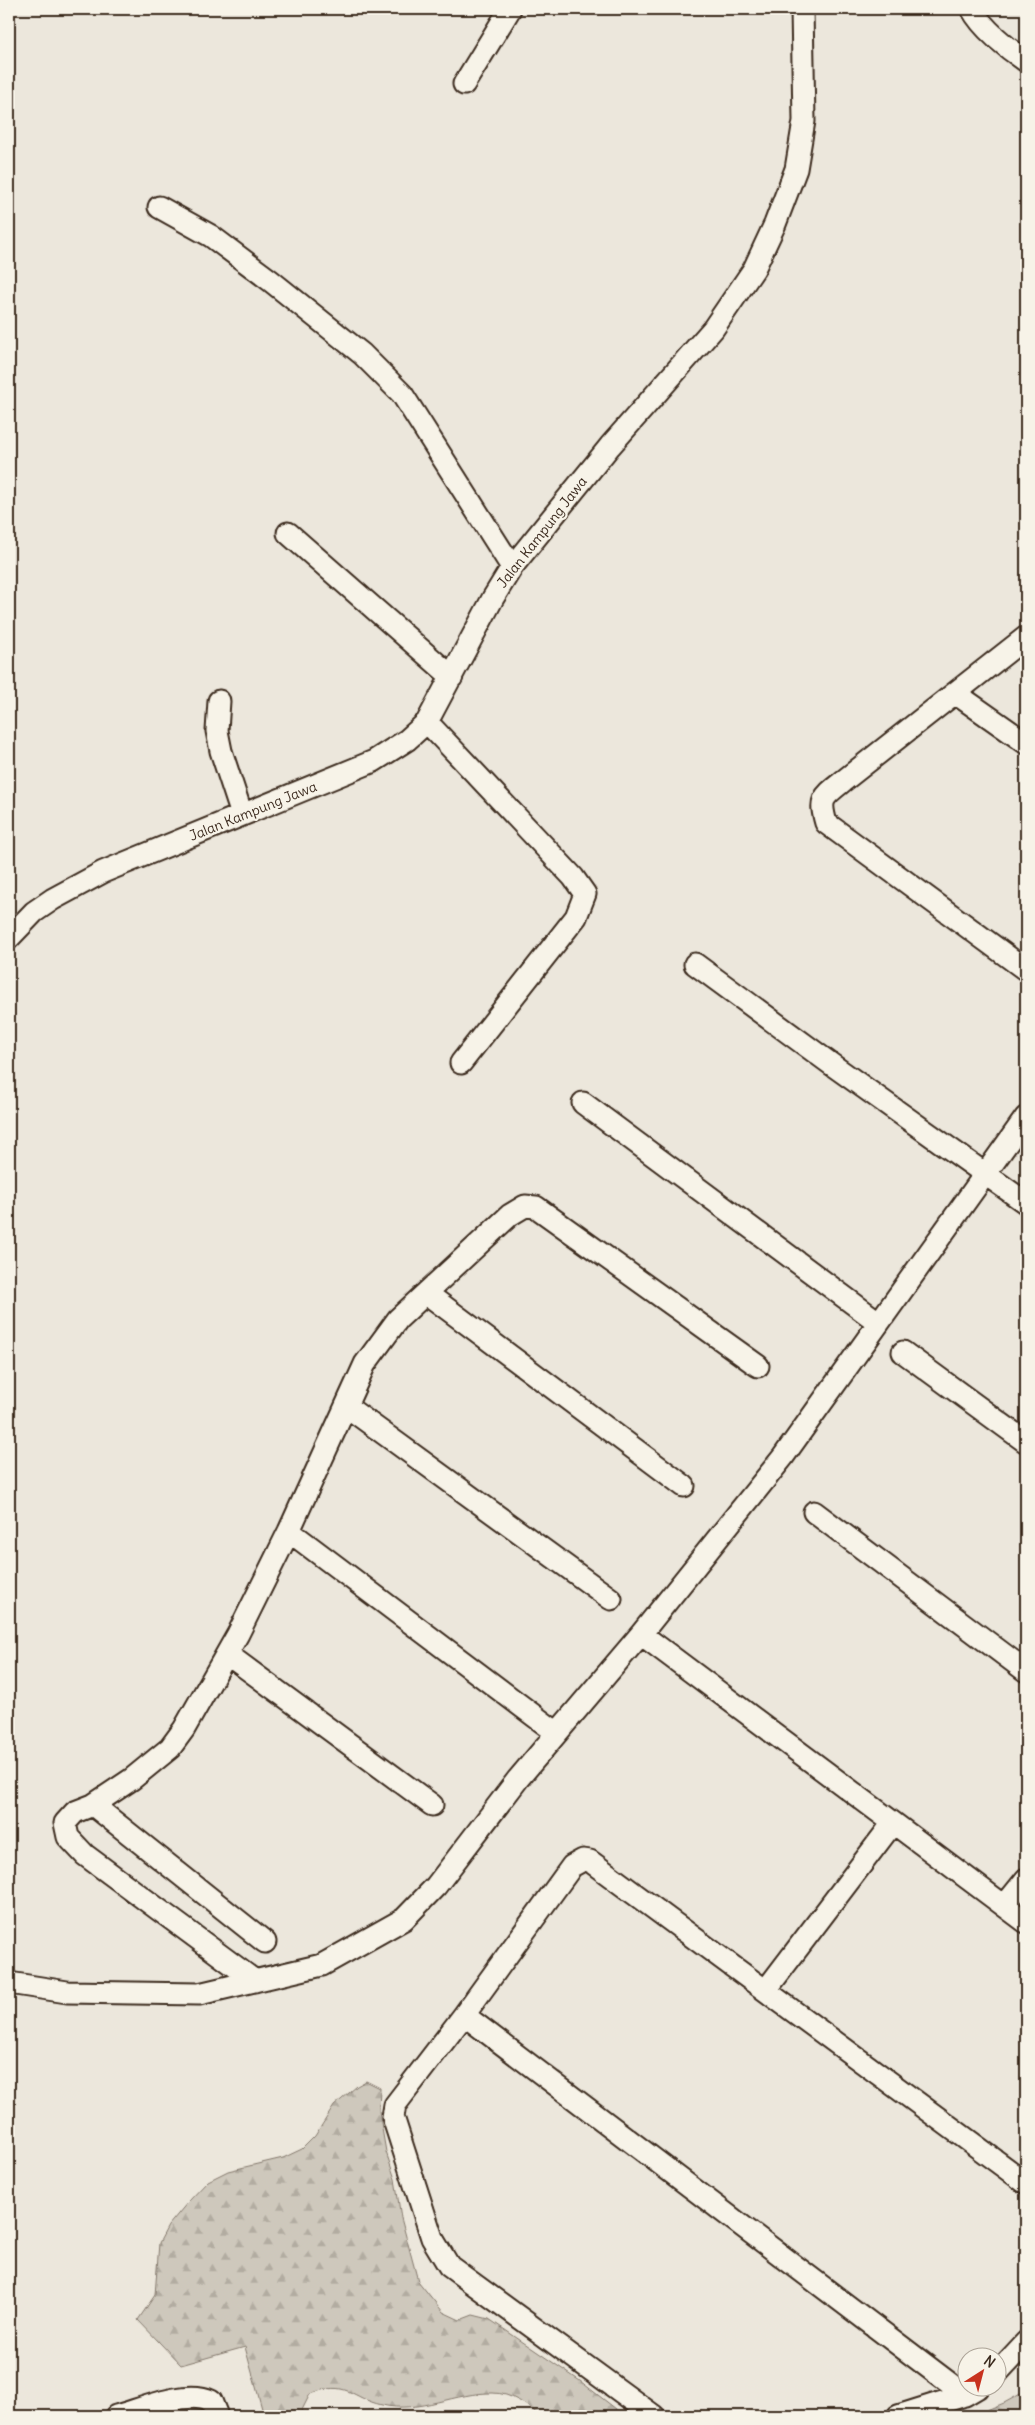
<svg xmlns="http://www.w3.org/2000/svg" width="1035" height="2425" viewBox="0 0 1035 2425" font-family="Delius,sans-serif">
	<defs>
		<pattern id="forest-firs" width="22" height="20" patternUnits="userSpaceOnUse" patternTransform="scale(1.25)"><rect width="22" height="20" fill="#cec8bc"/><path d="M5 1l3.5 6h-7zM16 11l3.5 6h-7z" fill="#b2aca1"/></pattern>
	</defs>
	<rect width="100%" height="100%" fill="#ece7dc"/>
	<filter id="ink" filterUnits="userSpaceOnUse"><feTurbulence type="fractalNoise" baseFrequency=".02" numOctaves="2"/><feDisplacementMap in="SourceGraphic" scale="10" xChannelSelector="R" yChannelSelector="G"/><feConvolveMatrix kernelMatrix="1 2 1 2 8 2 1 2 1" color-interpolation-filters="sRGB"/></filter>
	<g filter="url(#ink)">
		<!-- forest -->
		<path fill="url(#forest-firs)" stroke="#84796d" d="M366,2081L380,2088L379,2111L386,2152L395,2179L401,2218L418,2281L443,2312L460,2320L473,2315L489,2319L580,2381L625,2416H540C527,2405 511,2393 493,2393C456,2392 419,2414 382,2405C350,2398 348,2379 310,2394L299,2416H264L245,2347L181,2365L138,2320L155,2295L159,2243L168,2226L188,2202L208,2181L228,2171L283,2158L302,2149L315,2136L334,2106L357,2086Z
			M1026,2391V2416H972L1004,2403Z"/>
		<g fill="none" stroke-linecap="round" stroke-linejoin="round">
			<defs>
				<path id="minor" d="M972,9C982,28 1008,49 1026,61
					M464,84L510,9
					M159,207L211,236L271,281L362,354L402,394L512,567
					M288,533L452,677
					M1026,637L842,782C823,797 819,799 826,823L1026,970
					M955,693L1026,743
					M219,701L217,731L221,751L242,815
					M427,722L573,877L585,894L576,917L461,1063
					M9,938L34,912L53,899L103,872L374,761L407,740L427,722L493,598L512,567L610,446L713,329L754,269L775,224L796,169L804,121L802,9
					M695,964L831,1064L1026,1203
					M583,1103L878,1322
					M426,1293L684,1486
					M903,1352L1026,1442
					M346,1406L611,1599
					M814,1512L1026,1671
					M641,1634L1026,1922
					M227,1654L432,1805
					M557,1733L289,1531L365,1364L398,1319L510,1215L525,1206L536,1207L758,1366
					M93,1805L75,1812L65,1823L68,1837L85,1855L255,1981
					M1005,1905L1026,1879
					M265,1942L93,1805L132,1779L170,1748L184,1729L238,1634L289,1531
					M9,1983L67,1992L199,1994L322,1965L404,1919L436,1886L518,1779L641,1634L783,1457L1026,1117
					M766,1990L893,1823
					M464,2015L395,2105L393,2117L432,2238L449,2266L654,2416
					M998,2372L1026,2342
					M977,2388L965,2395L464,2015L572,1866L583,1860L590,1861L1026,2183
					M116,2416C142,2409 186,2389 211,2401L217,2416
					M898,2416L965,2395"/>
			</defs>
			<!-- minor casing -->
			<use href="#minor" stroke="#3b2a1e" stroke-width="25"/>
			<!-- minor -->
			<use href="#minor" stroke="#f7f3e8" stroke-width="21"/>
		</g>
	</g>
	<g text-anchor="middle" stroke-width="4.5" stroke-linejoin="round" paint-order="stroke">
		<!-- street labels -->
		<g font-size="14" fill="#3b2a1e" stroke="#f7f3e8">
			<text transform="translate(542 532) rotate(-52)" y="5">Jalan Kampung Jawa</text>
			<text transform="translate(253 811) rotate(-22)" y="5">Jalan Kampung Jawa</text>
		</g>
	</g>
	<!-- margin -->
	<rect width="1035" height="2425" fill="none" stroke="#f7f3e8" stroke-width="30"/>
	<rect x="15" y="15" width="1005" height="2395" fill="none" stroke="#3b2a1e" stroke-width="2" filter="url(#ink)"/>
	<!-- north arrow -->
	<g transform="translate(982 2372) rotate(36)"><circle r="24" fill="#f7f3e8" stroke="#aca397"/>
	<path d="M0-4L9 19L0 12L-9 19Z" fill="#c8321e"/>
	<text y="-8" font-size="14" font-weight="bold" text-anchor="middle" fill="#3b2a1e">N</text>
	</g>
</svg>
